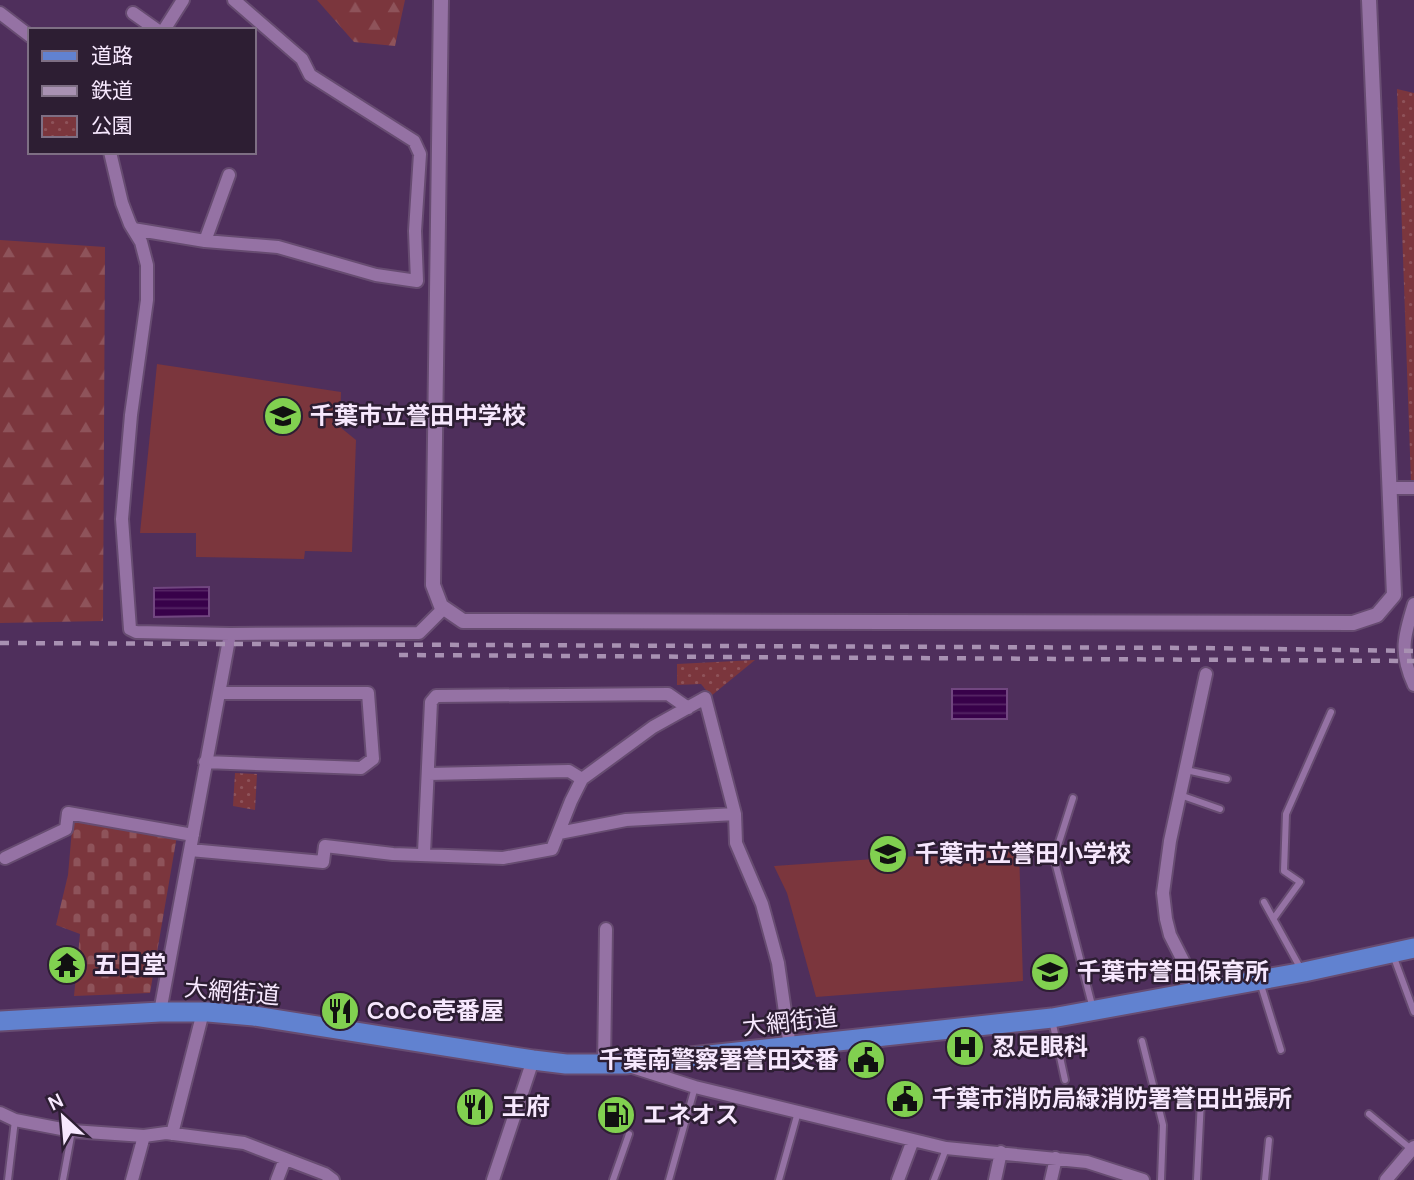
<svg xmlns="http://www.w3.org/2000/svg" width="1414" height="1180" viewBox="0 0 1414 1180" font-family="Manrope,'Noto Sans JP',sans-serif">
	<defs>
		<pattern id="forest-firs" width="22" height="20" patternUnits="userSpaceOnUse" patternTransform="scale(1.75)"><rect width="22" height="20" fill="#7b363d"/><path d="M5 1l3.5 6h-7zM16 11l3.5 6h-7z" fill="#8e535a"/></pattern>
		<pattern id="cemetery-stones" width="16" height="16" patternUnits="userSpaceOnUse" patternTransform="scale(1.75)"><rect width="16" height="16" fill="#7b363d"/><path d="M2 7V4a2 2 0 0 1 4 0v3zM10 15v-3a2 2 0 0 1 4 0v3z" fill="#8e535a"/></pattern>
		<pattern id="park-dots" width="8" height="8" patternUnits="userSpaceOnUse" patternTransform="scale(1.75)"><rect width="8" height="8" fill="#7b363d"/><path d="M2 2h.1M6 6h.1" fill="none" stroke="#8e535a" stroke-width="1.8" stroke-linecap="round"/></pattern>
		<pattern id="water-rules" width="6" height="5" patternUnits="userSpaceOnUse" patternTransform="scale(1.75)"><rect width="6" height="5" fill="#38014a"/><path d="M0 2.5h6" fill="none" stroke="#562665"/></pattern>
	</defs>
	<rect width="100%" height="100%" fill="#4f2f5c"/>
	<!-- forest -->
	<path fill="url(#forest-firs)" d="M317,0H405L395,46L354,42Z
		M0,240L105,247L103,621L0,623Z"/>
	<!-- cemetery -->
	<path fill="url(#cemetery-stones)" d="M73,818L178,830L150,993L74,996L80,934L56,925L68,875Z"/>
	<!-- park -->
	<path fill="url(#park-dots)" d="M1397,89L1414,93V482H1411Z
		M755,660L711,696L701,684L677,685V664Z
		M235,773L257,774L255,810L233,806Z"/>
	<!-- pitch -->
	<path fill="#7b363d" d="M157,364L341,392L340,427L356,440L352,552L305,551L304,559L196,557V533H140Z
		M1019,849L1023,981L816,997L787,893L774,866Z"/>
	<!-- water -->
	<path fill="url(#water-rules)" stroke="#714680" stroke-width="2" d="M209,587V616L154,617V588Z
		M952,689H1007V719H952Z"/>
	<g fill="none" stroke-linecap="round" stroke-linejoin="round">
		<defs>
			<path id="service" d="M1186,770L1227,779
				M1180,795L1220,809
				M1073,798L1054,858L1093,1009
				M1264,902L1302,971
				M1274,918L1300,882L1284,871L1286,814L1331,712
				M1393,955L1414,1012
				M1260,982L1281,1050
				M1052,1020L1065,1080
				M1142,1041L1163,1125L1161,1180
				M1369,1114L1411,1149
				M8,1180L15,1120
				M63,1180L72,1131
				M613,1180L629,1134
				M669,1180L695,1087
				M779,1180L798,1112
				M934,1180L946,1149
				M1197,1180L1201,1100
				M1265,1180L1269,1140"/>
			<path id="minor" d="M0,13L30,36
				M133,13L157,30
				M164,30L183,0
				M110,152L122,203L130,224L141,242L147,265V300L131,415L122,519L130,629L136,632L230,634L419,633L444,608
				M133,229L205,241L278,247L376,275L417,281L415,231L420,154L414,141L310,75L302,59L234,0
				M205,241L229,175
				M1390,488H1414
				M1414,604C1404,636 1399,652 1414,685
				M205,762L361,768L373,759L368,693H220
				M428,774L569,771L582,779
				M559,833L626,820L735,814
				M190,850L323,862L325,846L393,854L503,858L552,849L571,801L582,779L653,727L705,698L735,814L736,843L762,904L778,963L790,1047
				M424,853L431,702L436,696L668,694L688,708
				M5,858L66,829L68,813L193,835
				M1199,992L1170,935L1166,919L1163,893L1170,841L1206,674
				M160,1012L230,634
				M604,1065L606,929
				M629,1066L695,1087L946,1148L1087,1162L1143,1180
				M0,1113L15,1120L72,1131L144,1136L166,1133L244,1143L325,1174L333,1180
				M172,1134L203,1012
				M132,1180L144,1136
				M277,1180L285,1159
				M493,1180L533,1060
				M898,1180L913,1140
				M995,1180L1001,1152
				M1051,1180L1056,1158
				M1386,1180L1414,1147"/>
			<path id="tertiary" d="M441,0L433,585L441,606L463,621L1353,623L1377,615L1394,595L1369,0"/>
			<path id="primary" d="M0,1021L160,1012H208L254,1016L533,1060L566,1064H625L1052,1018L1304,972L1414,948"/>
		</defs>
		<!-- service casing -->
		<use href="#service" stroke="#674c71" stroke-width="10"/>
		<!-- minor casing -->
		<use href="#minor" stroke="#674c71" stroke-width="16"/>
		<!-- tertiary casing -->
		<use href="#tertiary" stroke="#674c71" stroke-width="18"/>
		<!-- primary casing -->
		<use href="#primary" stroke="#674c71" stroke-width="23"/>
		<!-- service -->
		<use href="#service" stroke="#9572a4" stroke-width="6"/>
		<!-- minor -->
		<use href="#minor" stroke="#9572a4" stroke-width="12"/>
		<!-- tertiary -->
		<use href="#tertiary" stroke="#9572a4" stroke-width="14"/>
		<!-- primary -->
		<use href="#primary" stroke="#6182d0" stroke-width="19"/>
		<!-- rail -->
		<path stroke="#a891b2" stroke-width="4.5" stroke-dasharray="9 9" stroke-linecap="butt" d="M0,643L1202,648L1414,651
			M399,655L1414,661"/>
	</g>
	<!-- icons -->
	<defs>
		<symbol id="school-disc" viewBox="-11 -11 22 22"><circle r="9.5" fill="#81d050" stroke="#2d1e33"/><path d="M0-5L7-2L0 1L-7-2ZM-4 1L0 2.5L4 1V4Q0 6-4 4Z" fill="#111"/></symbol>
		<symbol id="temple-disc" viewBox="-11 -11 22 22"><circle r="9.5" fill="#81d050" stroke="#2d1e33"/><path d="M0-6L5-2H3V0L6.5 2.5H4V6H1.5V3h-3V6H-4V2.5H-6.5L-3 0V-2H-5Z" fill="#111"/></symbol>
		<symbol id="restaurant-disc" viewBox="-11 -11 22 22"><circle r="9.5" fill="#81d050" stroke="#2d1e33"/><path d="M-5-6h1v4h1v-4h1v4h1v-4h1v5L-1.5 .5V6h-2V.5L-5-1ZM5-6V6H3V1.5H1.5Q1.5-4 5-6Z" fill="#111"/></symbol>
		<symbol id="hospital-disc" viewBox="-11 -11 22 22"><circle r="9.5" fill="#81d050" stroke="#2d1e33"/><path d="M-5-5h3v3.5h4V-5h3V5h-3V1.5h-4V5h-3Z" fill="#111"/></symbol>
		<symbol id="civic-disc" viewBox="-11 -11 22 22"><circle r="9.5" fill="#81d050" stroke="#2d1e33"/><path d="M-.6-6.5H3V-4.5H.6V-3L4-1V1h2V6H-6V1h2V-1L-.6-3ZM-1.2 2.5V6h2.4V2.5Z" fill="#111"/></symbol>
		<symbol id="fuel-disc" viewBox="-11 -11 22 22"><circle r="9.5" fill="#81d050" stroke="#2d1e33"/><path d="M-5.5-6h7V0h2V4h1.3V-2.5L3-4.5l.8-.8L6-3V5H2.5V1h-1V6h-7ZM-4.2-4.7v3.2H.2V-4.7Z" fill="#111"/></symbol>
	</defs>
	<g fill-rule="evenodd">
		<use href="#school-disc" x="261" y="394" width="44" height="44"/>
		<use href="#school-disc" x="866" y="832" width="44" height="44"/>
		<use href="#temple-disc" x="45" y="943" width="44" height="44"/>
		<use href="#school-disc" x="1028" y="950" width="44" height="44"/>
		<use href="#restaurant-disc" x="318" y="989" width="44" height="44"/>
		<use href="#hospital-disc" x="943" y="1025" width="44" height="44"/>
		<use href="#civic-disc" x="844" y="1038" width="44" height="44"/>
		<use href="#civic-disc" x="883" y="1077" width="44" height="44"/>
		<use href="#restaurant-disc" x="453" y="1085" width="44" height="44"/>
		<use href="#fuel-disc" x="594" y="1093" width="44" height="44"/>
	</g>
	<g text-anchor="middle" stroke-width="5" stroke-linejoin="round" paint-order="stroke">
		<!-- poi labels -->
		<g font-size="24" font-weight="bold" fill="#f7e8fe" stroke="#2d1e33" text-anchor="start">
			<text x="310" y="424">千葉市立誉田中学校</text>
			<text x="915" y="862">千葉市立誉田小学校</text>
			<text x="94" y="973">五日堂</text>
			<text x="1077" y="980">千葉市誉田保育所</text>
			<text x="367" y="1019">CoCo壱番屋</text>
			<text x="992" y="1055">忍足眼科</text>
			<text x="839" y="1068" text-anchor="end">千葉南警察署誉田交番</text>
			<text x="932" y="1107">千葉市消防局緑消防署誉田出張所</text>
			<text x="502" y="1115">王府</text>
			<text x="643" y="1123">エネオス</text>
		</g>
		<!-- street labels -->
		<g font-size="24" fill="#f7e8fe" stroke="#2d1e33">
			<text transform="translate(232 992) rotate(5)" y="8">大網街道</text>
			<text transform="translate(790 1022) rotate(-6)" y="8">大網街道</text>
		</g>
	</g>
	<!-- legend -->
	<rect x="28" y="28" width="228" height="126" fill="#2d1e33" stroke="#7e6f84" stroke-width="2"/>
	<rect x="42" y="51" width="35" height="10" fill="#6182d0" stroke="#7e6f84" stroke-width="2"/>
	<text x="91" y="63" font-size="21" fill="#f7e8fe">道路</text>
	<rect x="42" y="86" width="35" height="10" fill="#a891b2" stroke="#7e6f84" stroke-width="2"/>
	<text x="91" y="98" font-size="21" fill="#f7e8fe">鉄道</text>
	<rect x="42" y="116" width="35" height="21" fill="url(#park-dots)" stroke="#7e6f84" stroke-width="2"/>
	<text x="91" y="133" font-size="21" fill="#f7e8fe">公園</text>
	<!-- north arrow -->
	<g transform="translate(63 1117) rotate(334)" stroke="#2d1e33" stroke-width="5" paint-order="stroke">
	<path d="M0-5L12 26L0 18L-12 26Z" fill="#f7e8fe"/>
	<text y="-10" font-size="19" font-weight="bold" text-anchor="middle" fill="#f7e8fe">N</text>
	</g>
</svg>
